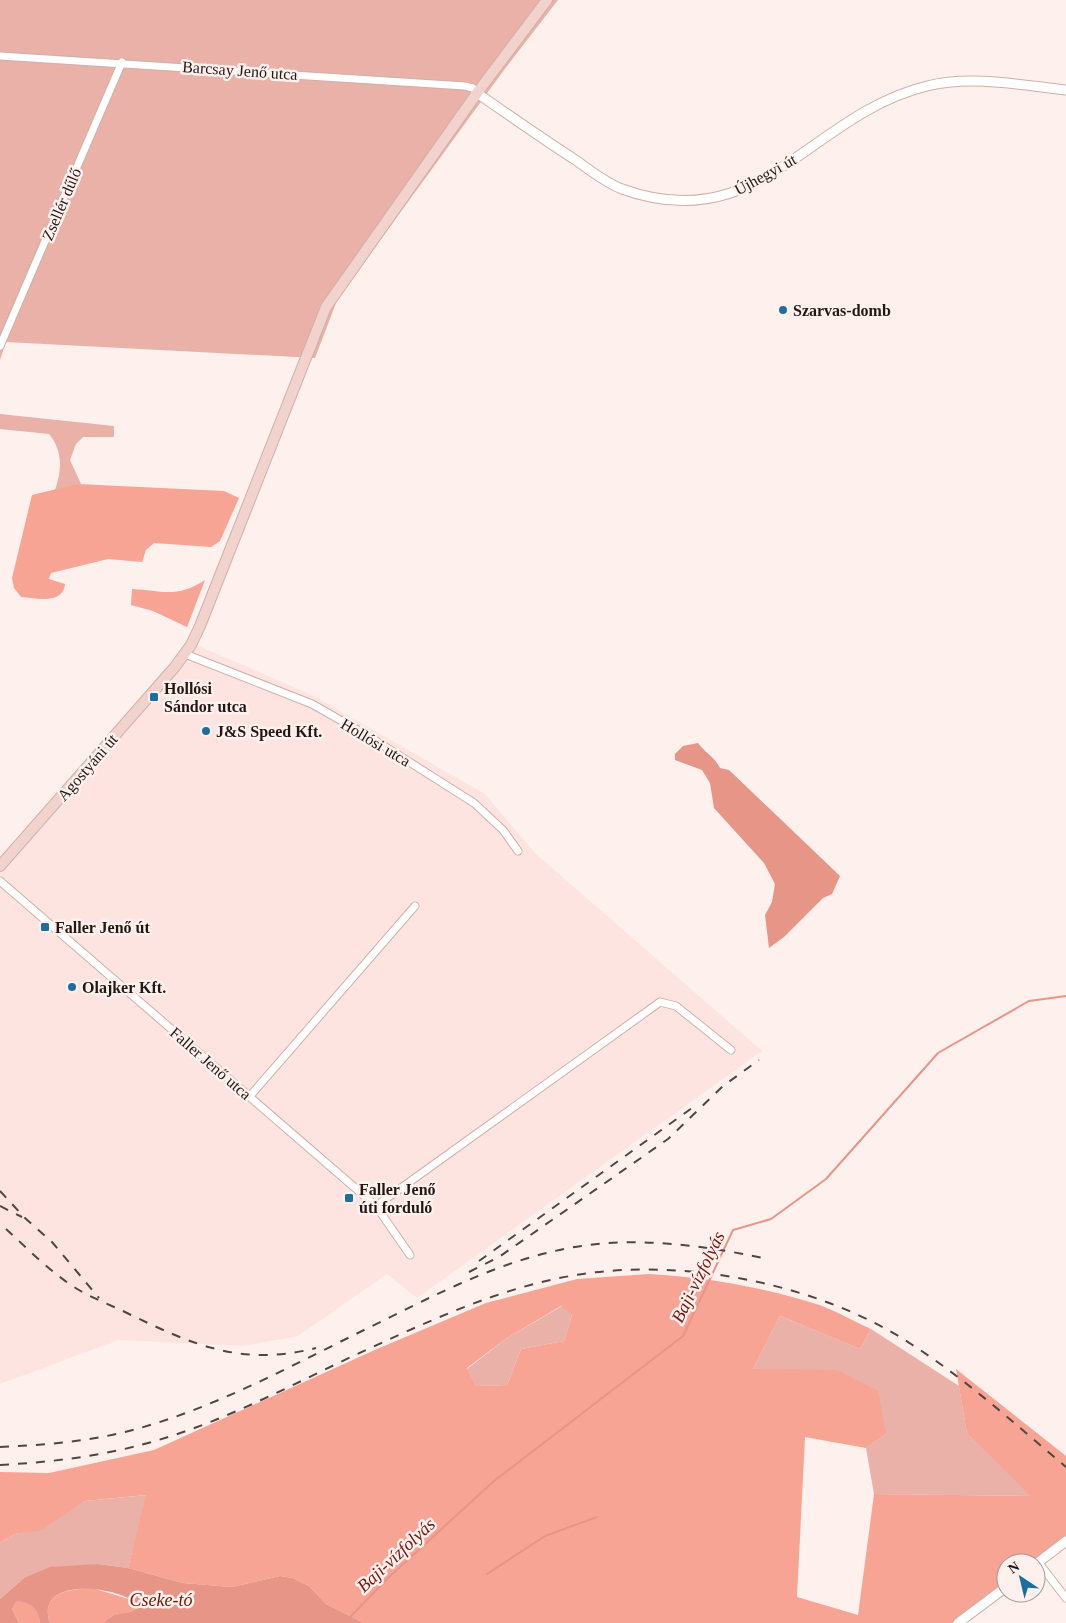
<svg xmlns="http://www.w3.org/2000/svg" width="1066" height="1623" viewBox="0 0 1066 1623" font-family="Georgia,serif">
	<rect width="100%" height="100%" fill="#fdf0ed"/>
	<!-- built -->
	<path fill="#fde4e0" d="M192,643L314,696L485,794L535,853L762,1051L417,1298L387,1274L298,1336L243,1346L118,1340L0,1384V866Z"/>
	<!-- green -->
	<path fill="#e9b1a7" d="M0,0H558L504,70L338,298L315,358L6,342L0,360Z
		M0,414L114,426V437H83L76,444L70,460L81,484L55,490C62,470 63,451 49,434L0,429Z
		M562,1306L572,1315L564,1341L521,1349L507,1385L476,1386L467,1369L507,1338Z
		M780,1316L860,1349L871,1329L959,1386L967,1434L1032,1496L874,1494L866,1448L886,1434L753,1369Z
		M147,1495L128,1568L98,1564L24,1578L0,1599V1543L15,1534L42,1529L85,1501Z"/>
	<!-- forest -->
	<path fill="#f7a495" fill-rule="evenodd" d="M78,484L224,491L239,498L220,541L211,547L154,543L146,550L142,562L108,559L51,573L49,579L65,584C63,605 36,598 21,597L14,588L12,578L32,495Z
		M205,580L187,627L153,611L131,605L132,589C163,591 178,598 205,580Z
		M649,1274C708,1277 766,1288 822,1306C838,1312 855,1322 871,1329L860,1349L780,1316L753,1369L837,1370L878,1391L886,1434L866,1448L805,1437L797,1597L858,1615L874,1494L1031,1496L967,1434L956,1369L1066,1456V1536L1031,1563H1006V1582L952,1623H364L326,1604L309,1586L293,1578L280,1576L232,1587L183,1583L128,1568L146,1495L85,1501L42,1530L15,1534L0,1543V1472L49,1473L154,1450L377,1349L486,1303L577,1279ZM561,1306L572,1315L564,1341L521,1349L507,1385L476,1386L467,1368L507,1338Z
		M92,1588L132,1600L138,1605C133,1618 113,1609 104,1623H50C39,1592 71,1589 92,1588Z
		M24,1601C33,1605 40,1612 40,1623H19L12,1609L16,1602Z"/>
	<!-- water -->
	<path fill="#e79586" d="M698,743C706,754 713,755 720,768L729,770L840,876L832,894L823,898L784,937L769,948L765,915L772,902L775,884L764,863L714,808L710,783L702,770L675,760V754L683,746Z
		M98,1564L128,1568L183,1583L232,1587L280,1576L293,1578L309,1586L326,1604L364,1623H104C114,1608 133,1618 138,1605C119,1585 33,1576 50,1623H40C39,1610 30,1600 16,1602L12,1609L19,1623H0V1599L24,1578L50,1567Z"/>
	<g fill="none" stroke-linecap="round" stroke-linejoin="round">
		<!-- stream -->
		<path stroke="#e79586" stroke-width="2" d="M487,1574L545,1536L597,1517
			M349,1618L388,1578L494,1481L683,1336L733,1230L771,1219L826,1179L938,1053L1029,1001L1066,996"/>
		<defs>
			<path id="minor" d="M0,56L465,86L473,88L477,93
				M0,346L122,62
				M185,654L312,704L370,737L474,803L503,830L518,851
				M0,881L376,1206L410,1255
				M250,1096L415,906
				M376,1206L660,1002L676,1006L731,1050
				M1038,1562L1066,1598"/>
			<path id="tertiary" d="M477,93C510,116 543,139 577,161C591,171 606,183 622,189C760,239 809,115 927,86C971,75 1021,85 1066,90
				M1036,1564L1066,1541
				M958,1623L1006,1587"/>
			<path id="secondary" d="M0,866L174,668L191,645L200,626L326,307L477,93L547,0"/>
		</defs>
		<!-- minor casing -->
		<use href="#minor" stroke="#cfb0aa" stroke-width="9"/>
		<!-- tertiary casing -->
		<use href="#tertiary" stroke="#cfb0aa" stroke-width="11"/>
		<!-- secondary casing -->
		<use href="#secondary" stroke="#cfb0aa" stroke-width="12"/>
		<!-- minor -->
		<use href="#minor" stroke="#fff" stroke-width="7"/>
		<!-- tertiary -->
		<use href="#tertiary" stroke="#fff" stroke-width="9"/>
		<!-- secondary -->
		<use href="#secondary" stroke="#f2d2cd" stroke-width="10"/>
		<!-- rail -->
		<path stroke="#514543" stroke-width="2" stroke-dasharray="9 9" stroke-linecap="butt" d="M0,1191L25,1218L52,1242L99,1298
			M0,1206L22,1217
			M6,1229C29,1250 52,1274 79,1290C94,1299 111,1305 127,1313C193,1345 242,1367 316,1348
			M479,1261L692,1108
			M469,1272L499,1257L668,1139L723,1086L759,1060
			M0,1447C42,1445 84,1442 125,1432C209,1411 287,1368 364,1330C432,1297 498,1260 575,1247C639,1236 706,1246 768,1259
			M0,1465C53,1462 104,1456 155,1441C224,1421 288,1387 353,1356C425,1323 497,1288 576,1275C684,1257 820,1284 911,1344C967,1380 1016,1425 1066,1467"/>
	</g>
	<!-- markers -->
	<g fill="#1b6e9f" stroke="#fdf0ed" stroke-width="2">
		<circle cx="783" cy="310" r="5"/>
		<rect x="149" y="692" width="10" height="10" rx="2.5"/>
		<circle cx="206" cy="731" r="5"/>
		<rect x="40" y="922" width="10" height="10" rx="2.5"/>
		<circle cx="72" cy="987" r="5"/>
		<rect x="344" y="1193" width="10" height="10" rx="2.5"/>
	</g>
	<g text-anchor="middle" stroke-width="5" stroke-linejoin="round" paint-order="stroke">
		<!-- street labels -->
		<g font-size="16" fill="#221715" stroke="#fdf0ed">
			<text transform="translate(240 70) rotate(4)" y="6">Barcsay Jenő utca</text>
			<text transform="translate(765 174) rotate(-29)" y="6">Újhegyi út</text>
			<text transform="translate(61 204) rotate(-67)" y="6">Zsellér dűlő</text>
			<text transform="translate(376 742) rotate(31)" y="6">Hollósi utca</text>
			<text transform="translate(87 767) rotate(-49)" y="6">Agostyáni út</text>
			<text transform="translate(211 1063) rotate(41)" y="6">Faller Jenő utca</text>
		</g>
		<!-- poi labels -->
		<g font-size="16" font-weight="bold" fill="#221715" stroke="#fdf0ed" text-anchor="start">
			<text x="793" y="316">Szarvas-domb</text>
			<text x="164" y="694">Hollósi<tspan x="164" dy="18">Sándor utca</tspan></text>
			<text x="216" y="737">J&amp;S Speed Kft.</text>
			<text x="55" y="933">Faller Jenő út</text>
			<text x="82" y="993">Olajker Kft.</text>
			<text x="359" y="1195">Faller Jenő<tspan x="359" dy="18">úti forduló</tspan></text>
		</g>
		<!-- water labels -->
		<g font-size="18" font-style="italic" fill="#76160b" stroke="#fdf0ed">
			<text transform="translate(698 1277) rotate(-64)" y="6">Baji-vízfolyás</text>
			<text transform="translate(396 1555) rotate(-43)" y="6">Baji-vízfolyás</text>
			<text x="161" y="1606">Cseke-tó</text>
		</g>
	</g>
	<!-- north arrow -->
	<g transform="translate(1021 1578) rotate(325)"><circle r="24" fill="#fdf0ed" stroke="#a59997"/>
	<path d="M0-4L9 19L0 12L-9 19Z" fill="#1b6e9f"/>
	<text y="-8" font-size="14" font-weight="bold" text-anchor="middle" fill="#221715">N</text>
	</g>
</svg>
